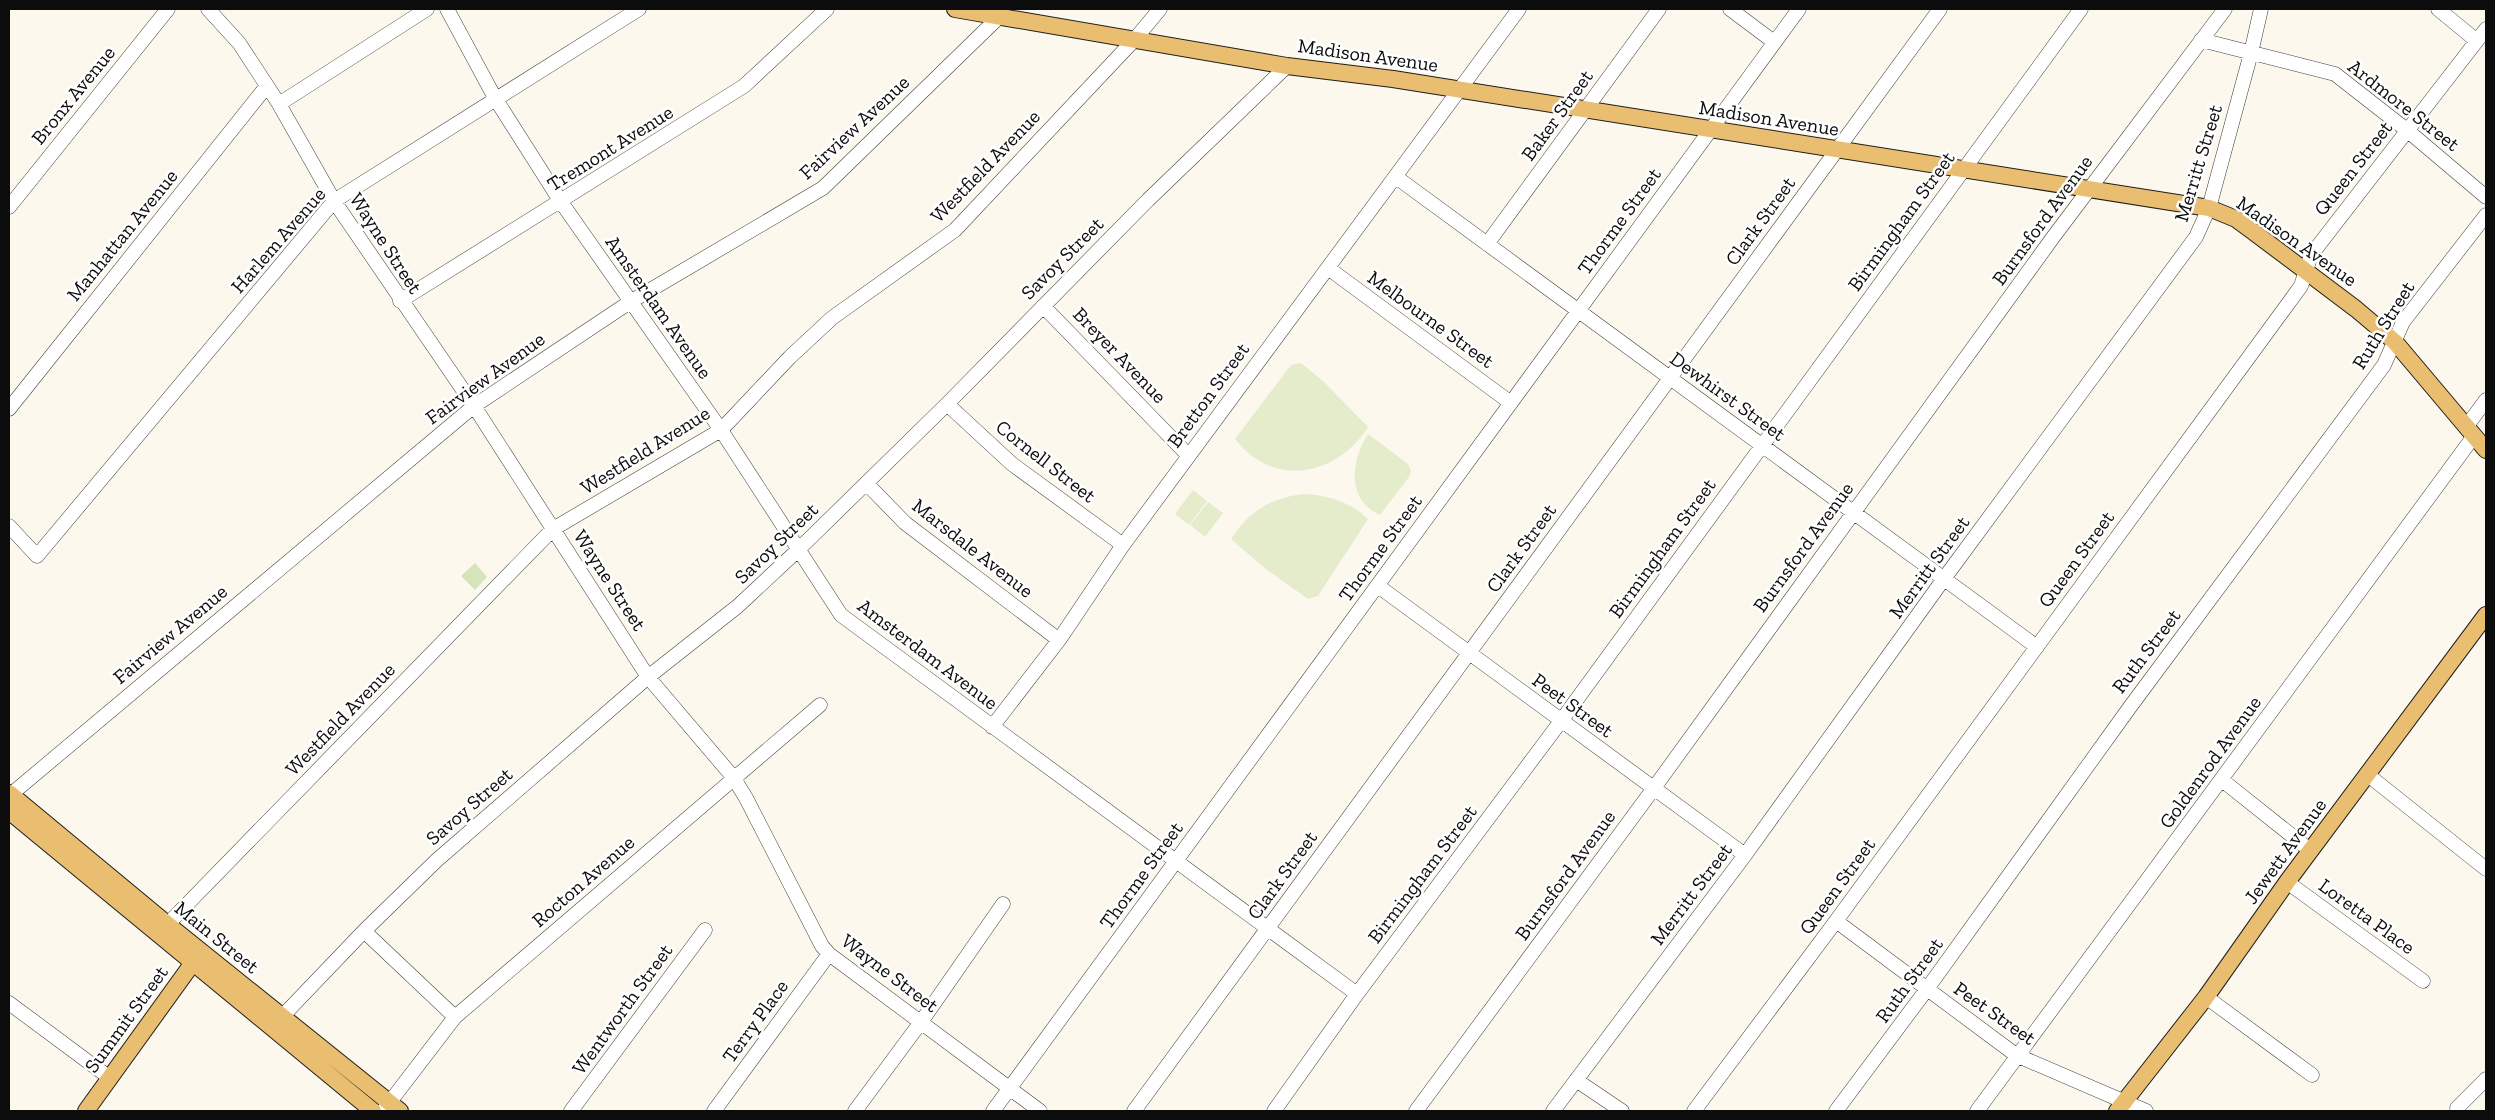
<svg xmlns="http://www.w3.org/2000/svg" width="2495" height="1120" viewBox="0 0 2495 1120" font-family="'Zilla Slab',serif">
	<rect width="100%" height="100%" fill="#fdf8ee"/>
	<!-- green -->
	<path fill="#d5e4bb" d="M475,563L487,577L475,590L461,576Z"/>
	<!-- pitch -->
	<path fill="#e4eccc" d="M1301,363L1323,381L1368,427C1337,476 1274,489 1235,439L1291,365Z
		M1368,434L1408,464L1411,471L1409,477L1380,515C1346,500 1351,460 1368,434Z
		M1193,490L1207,501L1189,525L1175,514Z
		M1303,494C1329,495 1350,502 1368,519L1318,596L1308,599L1267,570L1231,539C1249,511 1271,498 1303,494Z
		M1208,502L1223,513L1205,537L1190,525Z"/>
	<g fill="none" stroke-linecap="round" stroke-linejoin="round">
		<defs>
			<path id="minor" d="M208,9L239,43L279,104L334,201L474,406L648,677L733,777L746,798L822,946L829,954L1040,1111
				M447,9L495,98L561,202L721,430L841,615L1357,994
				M1730,9L1774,42
				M2438,9L2477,41
				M2201,40L2335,74L2408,131L2486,197
				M279,104L427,9
				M1396,177L2037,647
				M9,207L168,9
				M1487,244L1659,9
				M1328,268L1511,403
				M400,301L744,86L827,9
				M1043,306L1188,455
				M947,404L1012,464L1123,545
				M9,409L266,87
				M2466,427L2486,400
				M866,483L905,523L1059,640
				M9,526L37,556L334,201L639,9
				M1378,586L1745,855
				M992,727L1059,640L1123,545L1519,9
				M2368,775L2486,869
				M2222,780L2311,851
				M9,796L474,406L630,302L823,188L1000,16
				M2287,882L2423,981
				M1836,921L2016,1055L2146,1111
				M161,931L553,529L721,430L790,357L832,318L955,230L1135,39L1160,9
				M364,931L455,1017
				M2206,997L2312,1075
				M9,1003L110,1078
				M276,1023L364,931L437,860L648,677L738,606L798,550L947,404L1148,200L1287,66
				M1576,1080L1622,1111
				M2457,1108L2486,1079
				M383,1111L455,1017L820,705
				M571,1111L705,930
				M714,1111L829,954
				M855,1111L921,1022L1003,904
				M993,1111L1799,9
				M1134,1111L1940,9
				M1274,1111L1357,994L1561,721L2081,9
				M1416,1111L1654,788L2054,236L2225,9
				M1553,1111L1745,855L1943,580L2196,237L2209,208L2251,53L2261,9
				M1694,1111L1836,921L2301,286L2311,255L2486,29
				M1836,1111L1927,989L2130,707L2384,365L2403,322L2486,215
				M1977,1111L2474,436"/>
			<path id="major" d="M955,9L1287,66L1393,79L2209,208L2236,219L2251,230L2356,309L2395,342L2486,450
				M9,793L167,924L400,1111
				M9,811L373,1111
				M86,1111L200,953
				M2117,1111L2206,997L2287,882L2486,615"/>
		</defs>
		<!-- minor casing -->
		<use href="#minor" stroke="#3f3f3f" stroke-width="15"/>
		<!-- major casing -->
		<use href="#major" stroke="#1d1d1d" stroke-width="18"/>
		<!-- minor -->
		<use href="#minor" stroke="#fff" stroke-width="14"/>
		<!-- major -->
		<use href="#major" stroke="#e9be71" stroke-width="16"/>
	</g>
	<g text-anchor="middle" stroke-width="5" stroke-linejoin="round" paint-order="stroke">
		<!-- street labels -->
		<g font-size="20" fill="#0c0c0c" stroke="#fff">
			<text transform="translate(1368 55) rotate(8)" y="7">Madison Avenue</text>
			<text transform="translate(73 95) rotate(-51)" y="7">Bronx Avenue</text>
			<text transform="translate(2404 105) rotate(38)" y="7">Ardmore Street</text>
			<text transform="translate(1557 115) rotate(-54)" y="7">Baker Street</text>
			<text transform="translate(1769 118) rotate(9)" y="7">Madison Avenue</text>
			<text transform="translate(854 127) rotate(-43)" y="7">Fairview Avenue</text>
			<text transform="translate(610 148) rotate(-32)" y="7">Tremont Avenue</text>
			<text transform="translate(2198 163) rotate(-73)" y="7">Merritt Street</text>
			<text transform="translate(985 166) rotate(-46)" y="7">Westfield Avenue</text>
			<text transform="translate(2353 168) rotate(-52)" y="7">Queen Street</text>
			<text transform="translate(2042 220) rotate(-54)" y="7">Burnsford Avenue</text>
			<text transform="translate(1619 221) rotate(-54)" y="7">Thorme Street</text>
			<text transform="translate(1760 221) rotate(-54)" y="7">Clark Street</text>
			<text transform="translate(1901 221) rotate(-54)" y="7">Birmingham Street</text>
			<text transform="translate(122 235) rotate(-51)" y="7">Manhattan Avenue</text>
			<text transform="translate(278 240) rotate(-49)" y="7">Harlem Avenue</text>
			<text transform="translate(2297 241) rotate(35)" y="7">Madison Avenue</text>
			<text transform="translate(386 243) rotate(57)" y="7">Wayne Street</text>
			<text transform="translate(1062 258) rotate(-45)" y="7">Savoy Street</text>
			<text transform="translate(659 307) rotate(55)" y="7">Amsterdam Avenue</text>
			<text transform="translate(1431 319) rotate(36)" y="7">Melbourne Street</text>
			<text transform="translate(2383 325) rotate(-58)" y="7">Ruth Street</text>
			<text transform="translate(1120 355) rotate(46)" y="7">Breyer Avenue</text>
			<text transform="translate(485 378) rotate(-36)" y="7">Fairview Avenue</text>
			<text transform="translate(1208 395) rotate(-54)" y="7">Bretton Street</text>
			<text transform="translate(1728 396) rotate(36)" y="7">Dewhirst Street</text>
			<text transform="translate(645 450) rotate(-32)" y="7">Westfield Avenue</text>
			<text transform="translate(1046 461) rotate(38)" y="7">Cornell Street</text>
			<text transform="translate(776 543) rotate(-44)" y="7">Savoy Street</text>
			<text transform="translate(1803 547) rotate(-54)" y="7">Burnsford Avenue</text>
			<text transform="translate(973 548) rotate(38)" y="7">Marsdale Avenue</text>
			<text transform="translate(1380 548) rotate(-54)" y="7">Thorme Street</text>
			<text transform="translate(1521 548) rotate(-54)" y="7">Clark Street</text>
			<text transform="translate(1662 548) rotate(-54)" y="7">Birmingham Street</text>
			<text transform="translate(2076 559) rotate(-54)" y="7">Queen Street</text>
			<text transform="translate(1929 567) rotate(-54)" y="7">Merritt Street</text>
			<text transform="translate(610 580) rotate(57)" y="7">Wayne Street</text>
			<text transform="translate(170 634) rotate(-40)" y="7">Fairview Avenue</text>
			<text transform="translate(2146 651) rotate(-53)" y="7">Ruth Street</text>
			<text transform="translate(928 654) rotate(37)" y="7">Amsterdam Avenue</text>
			<text transform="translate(1573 705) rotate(36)" y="7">Peet Street</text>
			<text transform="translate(340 719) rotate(-46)" y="7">Westfield Avenue</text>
			<text transform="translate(2210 762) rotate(-54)" y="7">Goldenrod Avenue</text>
			<text transform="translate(469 806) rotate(-41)" y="7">Savoy Street</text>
			<text transform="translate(2285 851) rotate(-54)" y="7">Jewett Avenue</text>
			<text transform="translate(1422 874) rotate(-53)" y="7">Birmingham Street</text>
			<text transform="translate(1141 875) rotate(-54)" y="7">Thorme Street</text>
			<text transform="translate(1282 875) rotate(-54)" y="7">Clark Street</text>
			<text transform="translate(1565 875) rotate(-54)" y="7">Burnsford Avenue</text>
			<text transform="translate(583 881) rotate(-41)" y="7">Rocton Avenue</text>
			<text transform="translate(1837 886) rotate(-54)" y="7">Queen Street</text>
			<text transform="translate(1691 894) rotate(-53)" y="7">Merritt Street</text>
			<text transform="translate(2367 916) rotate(36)" y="7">Loretta Place</text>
			<text transform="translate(217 937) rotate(39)" y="7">Main Street</text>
			<text transform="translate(890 973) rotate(37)" y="7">Wayne Street</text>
			<text transform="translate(1909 980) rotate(-54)" y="7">Ruth Street</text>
			<text transform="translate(622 1009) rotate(-54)" y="7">Wentworth Street</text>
			<text transform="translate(1995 1013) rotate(35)" y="7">Peet Street</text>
			<text transform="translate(126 1019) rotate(-54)" y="7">Summit Street</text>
			<text transform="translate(755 1021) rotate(-54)" y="7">Terry Place</text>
		</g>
	</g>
	<!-- border -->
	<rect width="2495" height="1120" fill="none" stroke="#0c0c0c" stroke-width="20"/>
</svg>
